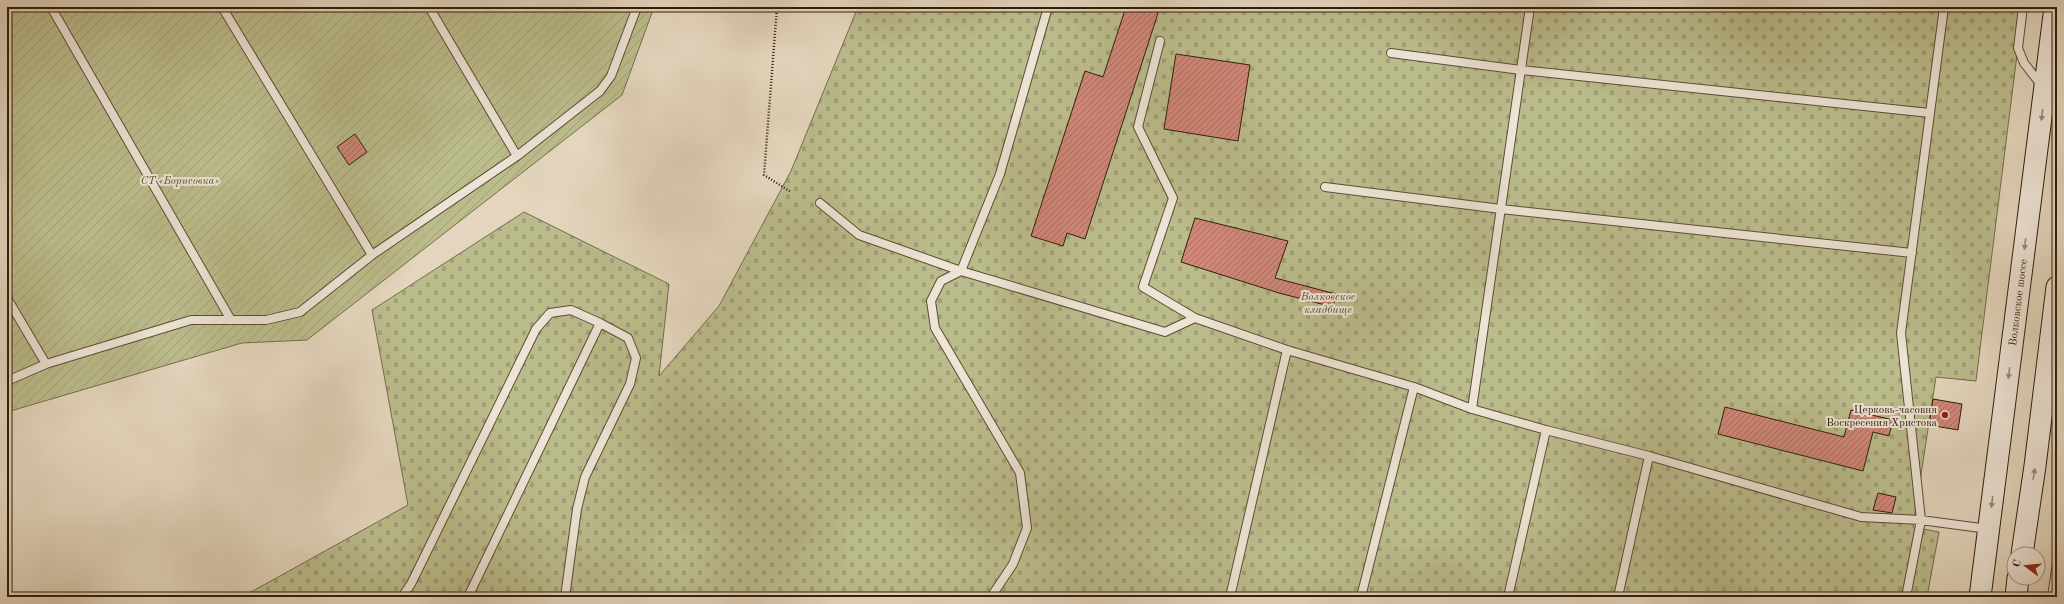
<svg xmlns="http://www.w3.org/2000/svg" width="2064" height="604" viewBox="0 0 2064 604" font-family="'Old Standard TT',serif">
	<defs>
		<pattern id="cemetery-stones" width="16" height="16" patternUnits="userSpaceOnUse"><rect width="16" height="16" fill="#bbbc8c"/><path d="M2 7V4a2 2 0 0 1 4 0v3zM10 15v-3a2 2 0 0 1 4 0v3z" fill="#a1a177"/></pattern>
		<pattern id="garden-furrows" width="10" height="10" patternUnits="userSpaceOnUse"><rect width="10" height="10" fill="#bbbc8c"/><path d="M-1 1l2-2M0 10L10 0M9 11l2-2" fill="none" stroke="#a1a177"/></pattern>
		<pattern id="building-hatch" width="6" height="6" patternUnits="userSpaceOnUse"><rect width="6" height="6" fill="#cf887a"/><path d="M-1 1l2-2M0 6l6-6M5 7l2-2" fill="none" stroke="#a96f62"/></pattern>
	</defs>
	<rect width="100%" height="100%" fill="#e4d6be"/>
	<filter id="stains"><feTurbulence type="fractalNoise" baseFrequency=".005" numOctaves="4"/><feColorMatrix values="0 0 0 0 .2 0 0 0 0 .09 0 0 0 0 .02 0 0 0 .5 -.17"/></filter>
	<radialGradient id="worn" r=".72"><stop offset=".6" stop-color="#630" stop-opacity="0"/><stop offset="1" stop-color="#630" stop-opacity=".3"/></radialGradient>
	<!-- cemetery -->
	<path fill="url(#cemetery-stones)" stroke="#766c4a" d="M858,7H2023L1976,381L1936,377L1913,527L1939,532L1927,597H242L408,505L372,310L524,212L669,284L659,376L719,306L791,171Z"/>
	<!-- garden -->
	<path fill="url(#garden-furrows)" stroke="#766c4a" d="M7,7H654L622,95L307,340L242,343L7,412Z"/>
	<!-- building -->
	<path fill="url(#building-hatch)" stroke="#311d09" d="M1126,7H1160L1085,239L1067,233L1063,246L1031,236L1085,71L1103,77Z
		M1176,54L1250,65L1238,141L1164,129Z
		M355,134L367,152L349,165L337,147Z
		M1195,218L1288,241L1275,278L1336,294L1333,307L1279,293L1181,262Z
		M1933,399L1962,404L1958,430L1929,425Z
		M1725,407L1844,437L1851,410L1893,420L1889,436L1873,432L1863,471L1718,434Z
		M1878,493L1896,497L1892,513L1873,510Z"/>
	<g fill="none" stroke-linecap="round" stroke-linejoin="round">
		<defs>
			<path id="lane" d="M51,7L231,320
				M222,7L372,255
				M429,7L517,156
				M1048,7L1000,174L961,271L1165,332L1195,318L1287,350L1414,387L1472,409L1546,430L1649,456L1861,517L1921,520L1988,529
				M2023,7L2018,48L2024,63L2042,86
				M1160,41L1138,127L1173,198L1143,287L1195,318
				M1391,53L1521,70L1930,113
				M1325,187L1501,209L1912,253
				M820,203L859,235L961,271L941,281L931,301L935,328L1020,473L1027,528L1013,564L991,597
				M7,298L46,364
				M7,381L46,364L191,320H266L300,312L372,255L517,156L600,91L611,76L637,7
				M1472,409L1530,7
				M402,597L411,584L536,329L550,313L571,310L600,323L628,338L636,358L630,384L585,477L577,509L565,597
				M468,597L600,323
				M1230,597L1287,350
				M1361,597L1414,387
				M1508,597L1546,430
				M1618,597L1649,456
				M1906,597L1921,520L1901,333L1944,7
				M2052,597L2057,562"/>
			<g id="secondary">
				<path d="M2022,554L2035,466L2057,287"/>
				<path id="s1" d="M1980,597L2055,7"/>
				<path d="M2016,597L2018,578"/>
			</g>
		</defs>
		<!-- lane casing -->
		<use href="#lane" stroke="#5e4b36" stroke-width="10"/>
		<!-- secondary casing -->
		<use href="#secondary" stroke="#311d09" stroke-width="23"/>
		<!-- path -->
		<path stroke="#311d09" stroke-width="2.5" stroke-dasharray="1 2" stroke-linecap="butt" d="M777,7L764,175L791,192"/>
		<!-- lane -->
		<use href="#lane" stroke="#ede4d5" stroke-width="8"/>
		<!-- secondary -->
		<use href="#secondary" stroke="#ede4d5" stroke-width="21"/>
	</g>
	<!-- one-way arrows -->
	<defs><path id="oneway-solid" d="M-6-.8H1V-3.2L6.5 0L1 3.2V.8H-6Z"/></defs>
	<g fill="#988a79">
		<use href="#oneway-solid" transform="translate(2042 115) rotate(97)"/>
		<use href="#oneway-solid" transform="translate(2025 244) rotate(97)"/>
		<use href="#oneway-solid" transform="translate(2009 373) rotate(97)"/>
		<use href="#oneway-solid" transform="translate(2034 474) rotate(-81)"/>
		<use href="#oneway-solid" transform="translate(1992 502) rotate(97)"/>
	</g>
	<!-- markers -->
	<circle fill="#8f2418" stroke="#ede4d5" stroke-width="1.5" cx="1945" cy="415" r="4"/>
	<g text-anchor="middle" stroke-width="4" stroke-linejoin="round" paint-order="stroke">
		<!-- park labels -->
		<g font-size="11" font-style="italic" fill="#5a4d30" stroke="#ede4d5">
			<text x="180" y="184">СТ «Борисовка»</text>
			<text x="1328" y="300">Волковское<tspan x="1328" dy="13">кладбище</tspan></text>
		</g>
		<!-- street labels -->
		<g font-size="11" fill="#311d09" stroke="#ede4d5">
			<text dy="4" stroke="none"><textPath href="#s1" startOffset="297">Волковское шоссе</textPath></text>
		</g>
		<!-- poi labels -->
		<g font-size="11" fill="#311d09" stroke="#ede4d5" text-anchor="end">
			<text x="1937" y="413">Церковь-часовня<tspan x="1937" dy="13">Воскресения Христова</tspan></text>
		</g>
	</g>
	<!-- margin -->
	<rect width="2064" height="604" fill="none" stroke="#e4d6be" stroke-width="24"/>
	<rect x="8" y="8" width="2048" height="588" fill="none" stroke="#311d09" stroke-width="2"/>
	<rect x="12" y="12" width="2040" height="580" fill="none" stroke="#311d09"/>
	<!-- north arrow -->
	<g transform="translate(2026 566) rotate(286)"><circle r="19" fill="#ede4d5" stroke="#a29483"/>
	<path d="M0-3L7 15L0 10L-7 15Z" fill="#8f2418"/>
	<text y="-6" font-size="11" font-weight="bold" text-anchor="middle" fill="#311d09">С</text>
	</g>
	<rect width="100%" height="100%" filter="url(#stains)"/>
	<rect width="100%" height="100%" fill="url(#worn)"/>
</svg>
